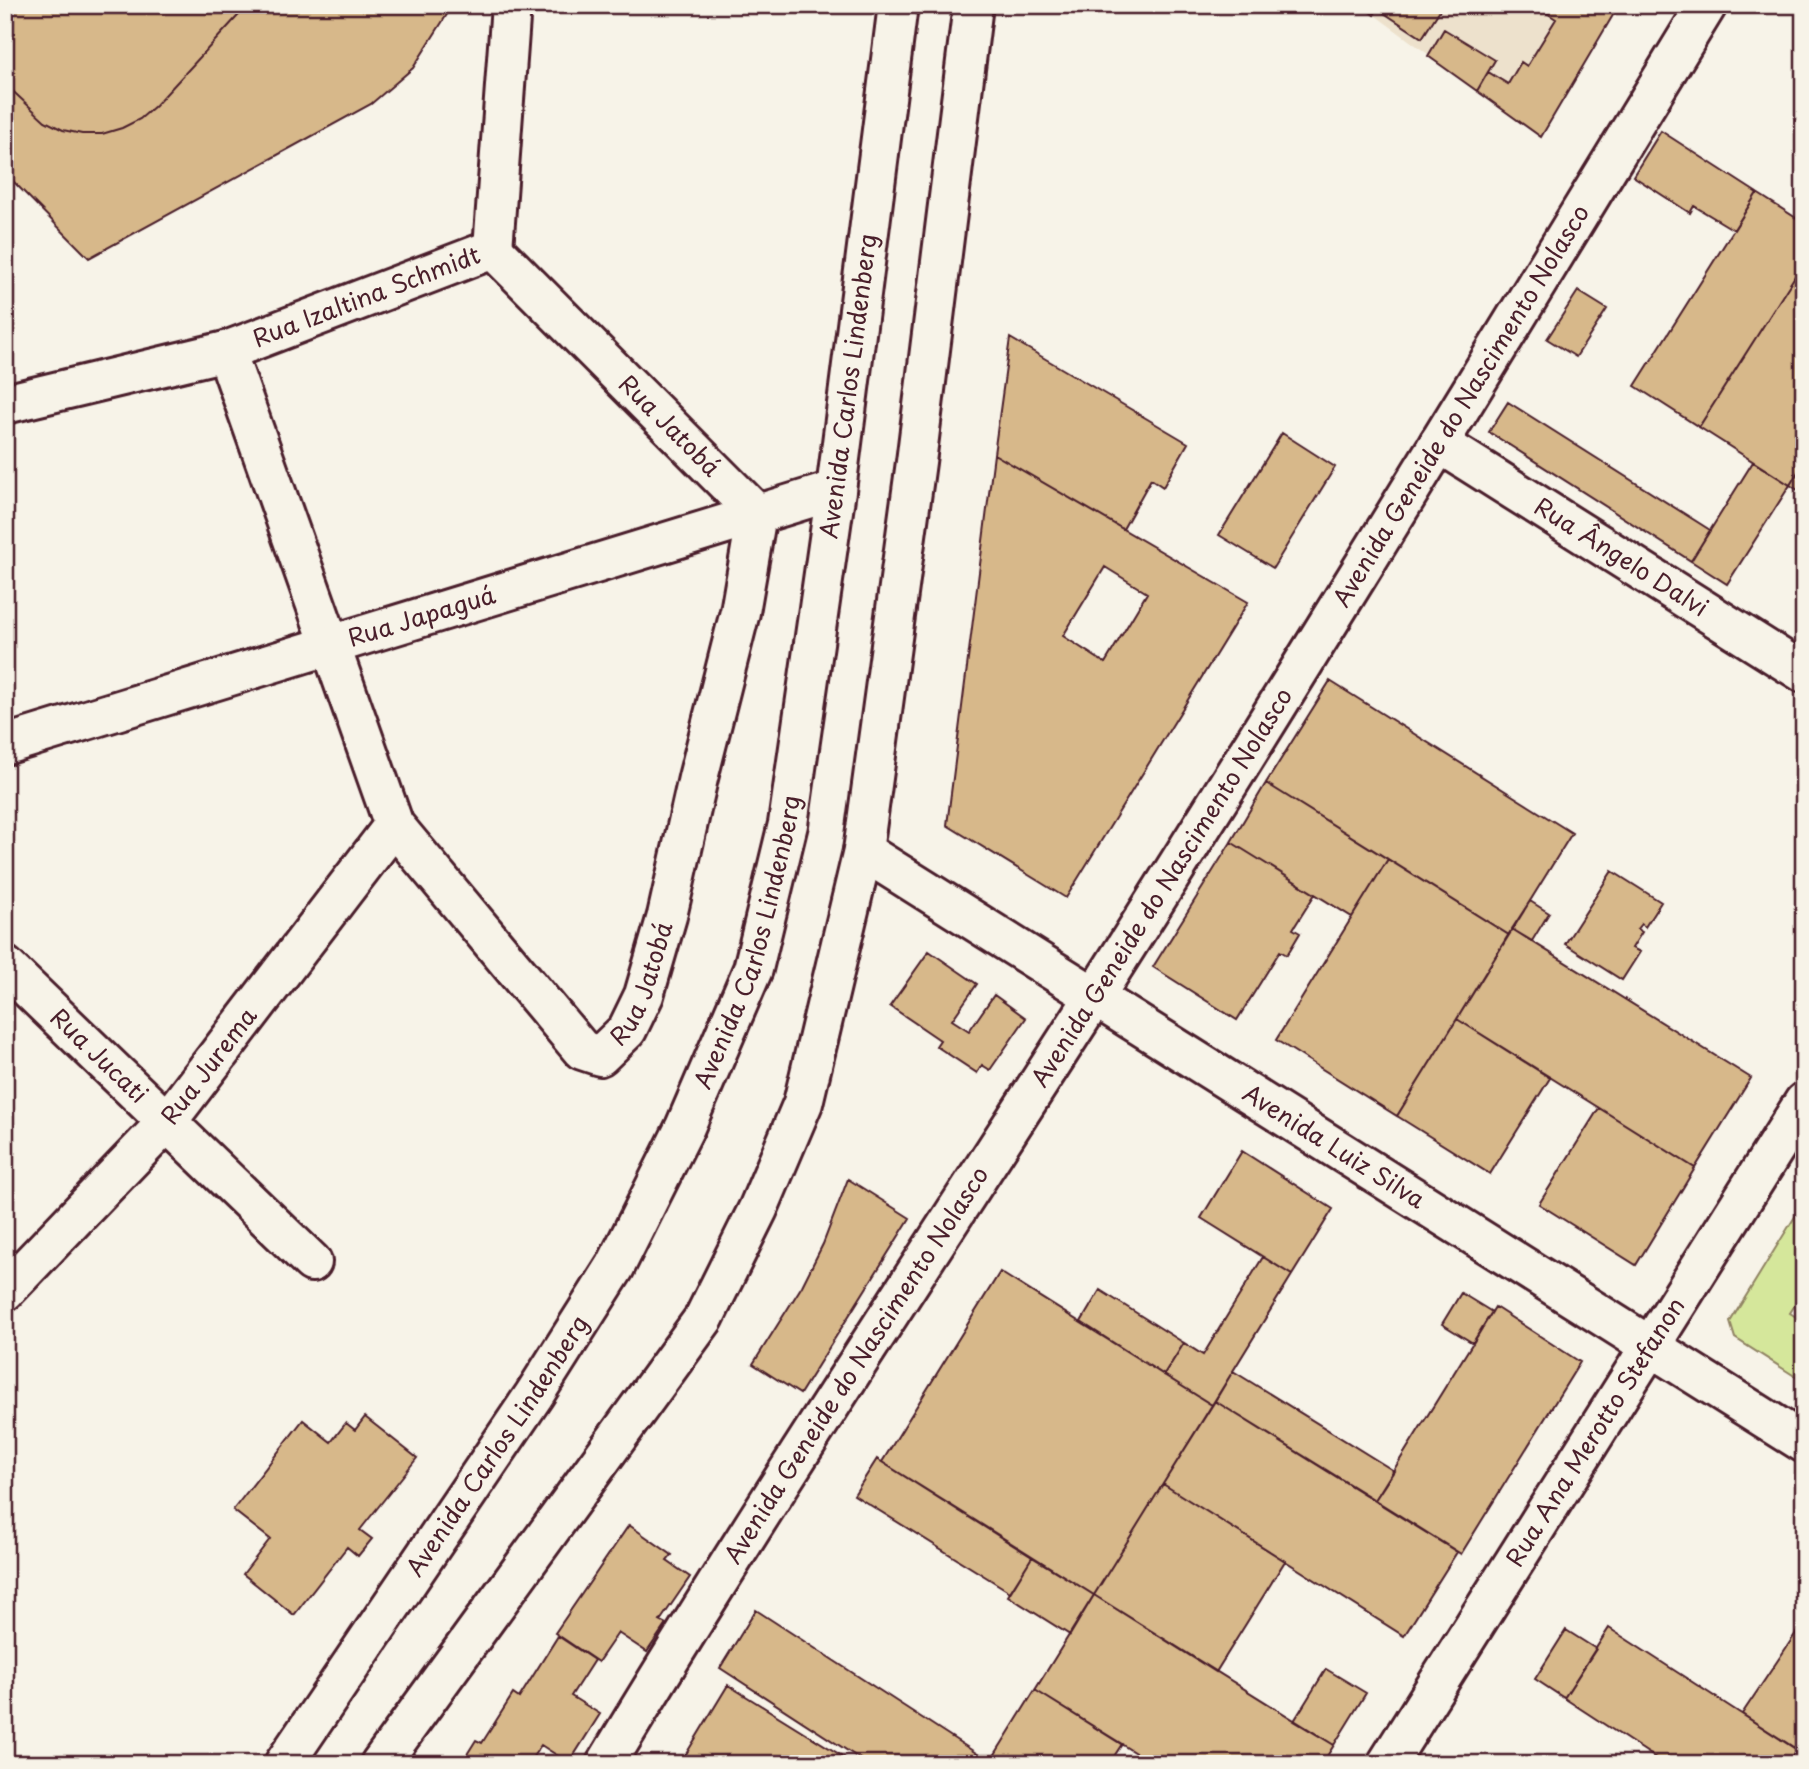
<svg xmlns="http://www.w3.org/2000/svg" width="1809" height="1769" viewBox="0 0 1809 1769" font-family="'Playpen Sans',sans-serif">
	<rect width="100%" height="100%" fill="#f7f3e8"/>
	<filter id="ink" filterUnits="userSpaceOnUse"><feTurbulence type="fractalNoise" baseFrequency=".0143" numOctaves="2"/><feDisplacementMap in="SourceGraphic" scale="14" xChannelSelector="R" yChannelSelector="G"/><feConvolveMatrix kernelMatrix="1 2 1 2 8 2 1 2 1" color-interpolation-filters="sRGB"/></filter>
	<g filter="url(#ink)">
		<!-- built -->
		<path fill="#ede1cc" d="M1361,5H1619L1541,137Z"/>
		<!-- green -->
		<path fill="#d5e79b" stroke="#908363" stroke-width="2" d="M1804,1202V1291L1790,1313L1804,1322V1382L1735,1338L1730,1322Z"/>
		<!-- building -->
		<path fill="#d7b88a" stroke="#4a1f2b" stroke-width="2" fill-rule="evenodd" d="M5,5H248L155,106L140,119L122,128L102,134H82L63,130L45,121L5,84Z
			M248,5H453L413,68L371,104L89,258L5,173V84L45,121L63,130L82,134H102L122,128L140,119L155,106Z
			M1361,5H1380L1374,15Z
			M1380,5H1443L1422,38L1378,9Z
			M1545,5H1619L1541,137L1477,91L1488,72L1508,84L1521,62L1527,66L1556,19L1542,10Z
			M1444,29L1495,60L1477,91L1428,56Z
			M1661,131L1757,193L1734,230L1694,206L1690,213L1633,176Z
			M1757,193L1804,223V262L1699,427L1635,386Z
			M1804,262V462L1790,485L1699,427Z
			M1578,291L1607,309L1576,357L1547,339Z
			M1010,338L1188,443L1163,487L1151,479L1123,529L994,454Z
			M1508,402L1710,530L1691,561L1489,432Z
			M1282,433L1335,467L1273,568L1219,535Z
			M994,454L1248,602L1066,898L947,825ZM1105,567L1147,593L1105,663L1063,636Z
			M1753,462L1790,485L1727,584L1691,561Z
			M1804,462V494L1790,485Z
			M1330,681L1572,833L1509,935L1266,783Z
			M1266,783L1388,859L1352,917L1231,842Z
			M1231,842L1315,894L1293,929L1300,933L1287,955L1280,951L1237,1020L1153,967Z
			M1388,859L1509,935L1397,1116L1276,1040Z
			M1612,871L1661,902L1645,927L1641,924L1637,929L1642,932L1632,948L1640,952L1622,980L1565,944Z
			M1530,901L1549,913L1532,941L1512,929Z
			M1512,929L1751,1078L1695,1168L1457,1019Z
			M929,951L977,984L952,1020L969,1031L994,995L1026,1018L990,1070L982,1065L977,1073L936,1046L940,1040L890,1006Z
			M1457,1019L1550,1078L1490,1174L1397,1116Z
			M1599,1108L1695,1168L1636,1265L1539,1204Z
			M1242,1151L1333,1209L1292,1275L1201,1218Z
			M848,1179L910,1218L800,1394L753,1364L802,1286L823,1244Z
			M1263,1257L1292,1275L1212,1405L1164,1375L1184,1343L1203,1355Z
			M1000,1272L1212,1405L1094,1595L882,1462Z
			M1100,1290L1184,1343L1164,1375L1081,1322Z
			M1461,1293L1492,1312L1473,1343L1442,1324Z
			M1495,1307L1580,1362L1461,1554L1375,1500Z
			M1233,1371L1394,1471L1375,1500L1215,1401Z
			M1215,1401L1457,1552L1404,1636L1163,1484Z
			M365,1417L417,1458L360,1530L372,1539L358,1556L347,1547L294,1615L243,1574L270,1539L233,1510L303,1420L331,1442L346,1423L355,1430Z
			M877,1459L1032,1557L1010,1592L854,1495Z
			M1163,1484L1285,1561L1216,1672L1094,1595Z
			M629,1525L672,1555L667,1561L690,1577L660,1621L666,1624L647,1652L618,1633L598,1662L555,1633Z
			M1032,1557L1094,1595L1070,1635L1008,1596Z
			M1094,1595L1334,1745L1322,1764H1153L1035,1690Z
			M756,1610L990,1762L989,1764H868L720,1668Z
			M1804,1621V1754L1742,1714Z
			M1609,1628L1797,1750L1788,1764H1665L1564,1698Z
			M1566,1630L1596,1649L1564,1698L1535,1679Z
			M558,1636L594,1660L571,1696L600,1714L569,1763L541,1745L528,1764H461L476,1740L482,1743L513,1694L519,1698Z
			M1326,1669L1366,1693L1334,1745L1294,1721Z
			M728,1685L855,1764H680Z
			M1035,1690L1122,1744L1109,1764H989Z
			M1797,1750L1804,1754V1764H1788Z"/>
		<g fill="none" stroke-linecap="round" stroke-linejoin="round">
			<defs>
				<g id="street">
					<path d="M493,249L511,5"/>
					<path id="s1" d="M226,351L394,825L582,1050L600,1056L627,1030L644,995L667,916L698,778L740,612L757,514L493,249"/>
					<path id="s2" d="M5,404L226,351L493,249"/>
					<path id="s3" d="M1439,443L1804,673"/>
					<path id="s4" d="M5,745L836,490"/>
					<path id="s5" d="M5,966L312,1262"/>
					<path id="s6" d="M5,1291L166,1123L394,825"/>
					<path id="s7" d="M606,1764C762,1505 930,1253 1093,999C1302,670 1504,337 1707,5"/>
				</g>
				<g id="secondary">
					<path id="s8" d="M863,851L1804,1443"/>
					<path id="s9" d="M1387,1764L1804,1102"/>
				</g>
				<g id="primary">
					<path id="s10" d="M284,1764L534,1395L615,1267L685,1127L753,969L788,824L836,490L898,5"/>
					<path d="M380,1764L704,1318L758,1209L803,1103L863,851L916,462L973,5"/>
				</g>
			</defs>
			<!-- street casing -->
			<use href="#street" stroke="#4a1f2b" stroke-width="44"/>
			<!-- secondary casing -->
			<use href="#secondary" stroke="#4a1f2b" stroke-width="44"/>
			<!-- primary casing -->
			<use href="#primary" stroke="#4a1f2b" stroke-width="44"/>
			<!-- street -->
			<use href="#street" stroke="#f7f3e8" stroke-width="38"/>
			<!-- secondary -->
			<use href="#secondary" stroke="#f7f3e8" stroke-width="38"/>
			<!-- primary -->
			<use href="#primary" stroke="#f7f3e8" stroke-width="38"/>
		</g>
	</g>
	<g text-anchor="middle" stroke-width="7" stroke-linejoin="round" paint-order="stroke">
		<!-- street labels -->
		<g font-size="24" fill="#4a1f2b" stroke="#f7f3e8">
			<text dy="8" stroke="none"><textPath href="#s2" startOffset="378">Rua Izaltina Schmidt</textPath></text>
			<text dy="8" stroke="none"><textPath href="#s10" startOffset="1517">Avenida Carlos Lindenberg</textPath></text>
			<text dy="8" stroke="none"><textPath href="#s7" startOffset="1605">Avenida Geneide do Nascimento Nolasco</textPath></text>
			<text transform="translate(669 426) rotate(45)" y="8">Rua Jatobá</text>
			<text dy="8" stroke="none"><textPath href="#s3" startOffset="215">Rua Ângelo Dalvi</textPath></text>
			<text dy="8" stroke="none"><textPath href="#s4" startOffset="436">Rua Japaguá</textPath></text>
			<text dy="8" stroke="none"><textPath href="#s7" startOffset="1038">Avenida Geneide do Nascimento Nolasco</textPath></text>
			<text dy="8" stroke="none"><textPath href="#s10" startOffset="950">Avenida Carlos Lindenberg</textPath></text>
			<text dy="8" stroke="none"><textPath href="#s1" startOffset="901">Rua Jatobá</textPath></text>
			<text dy="8" stroke="none"><textPath href="#s5" startOffset="130">Rua Jucati</textPath></text>
			<text dy="8" stroke="none"><textPath href="#s6" startOffset="304">Rua Jurema</textPath></text>
			<text dy="8" stroke="none"><textPath href="#s8" startOffset="556">Avenida Luiz Silva</textPath></text>
			<text dy="8" stroke="none"><textPath href="#s7" startOffset="471">Avenida Geneide do Nascimento Nolasco</textPath></text>
			<text dy="8" stroke="none"><textPath href="#s9" startOffset="392">Rua Ana Merotto Stefanon</textPath></text>
			<text dy="8" stroke="none"><textPath href="#s10" startOffset="383">Avenida Carlos Lindenberg</textPath></text>
		</g>
	</g>
	<!-- margin -->
	<rect width="1809" height="1769" fill="none" stroke="#f7f3e8" stroke-width="28"/>
	<rect x="14" y="14" width="1781" height="1741" fill="none" stroke="#4a1f2b" stroke-width="2.5" filter="url(#ink)"/>
</svg>
